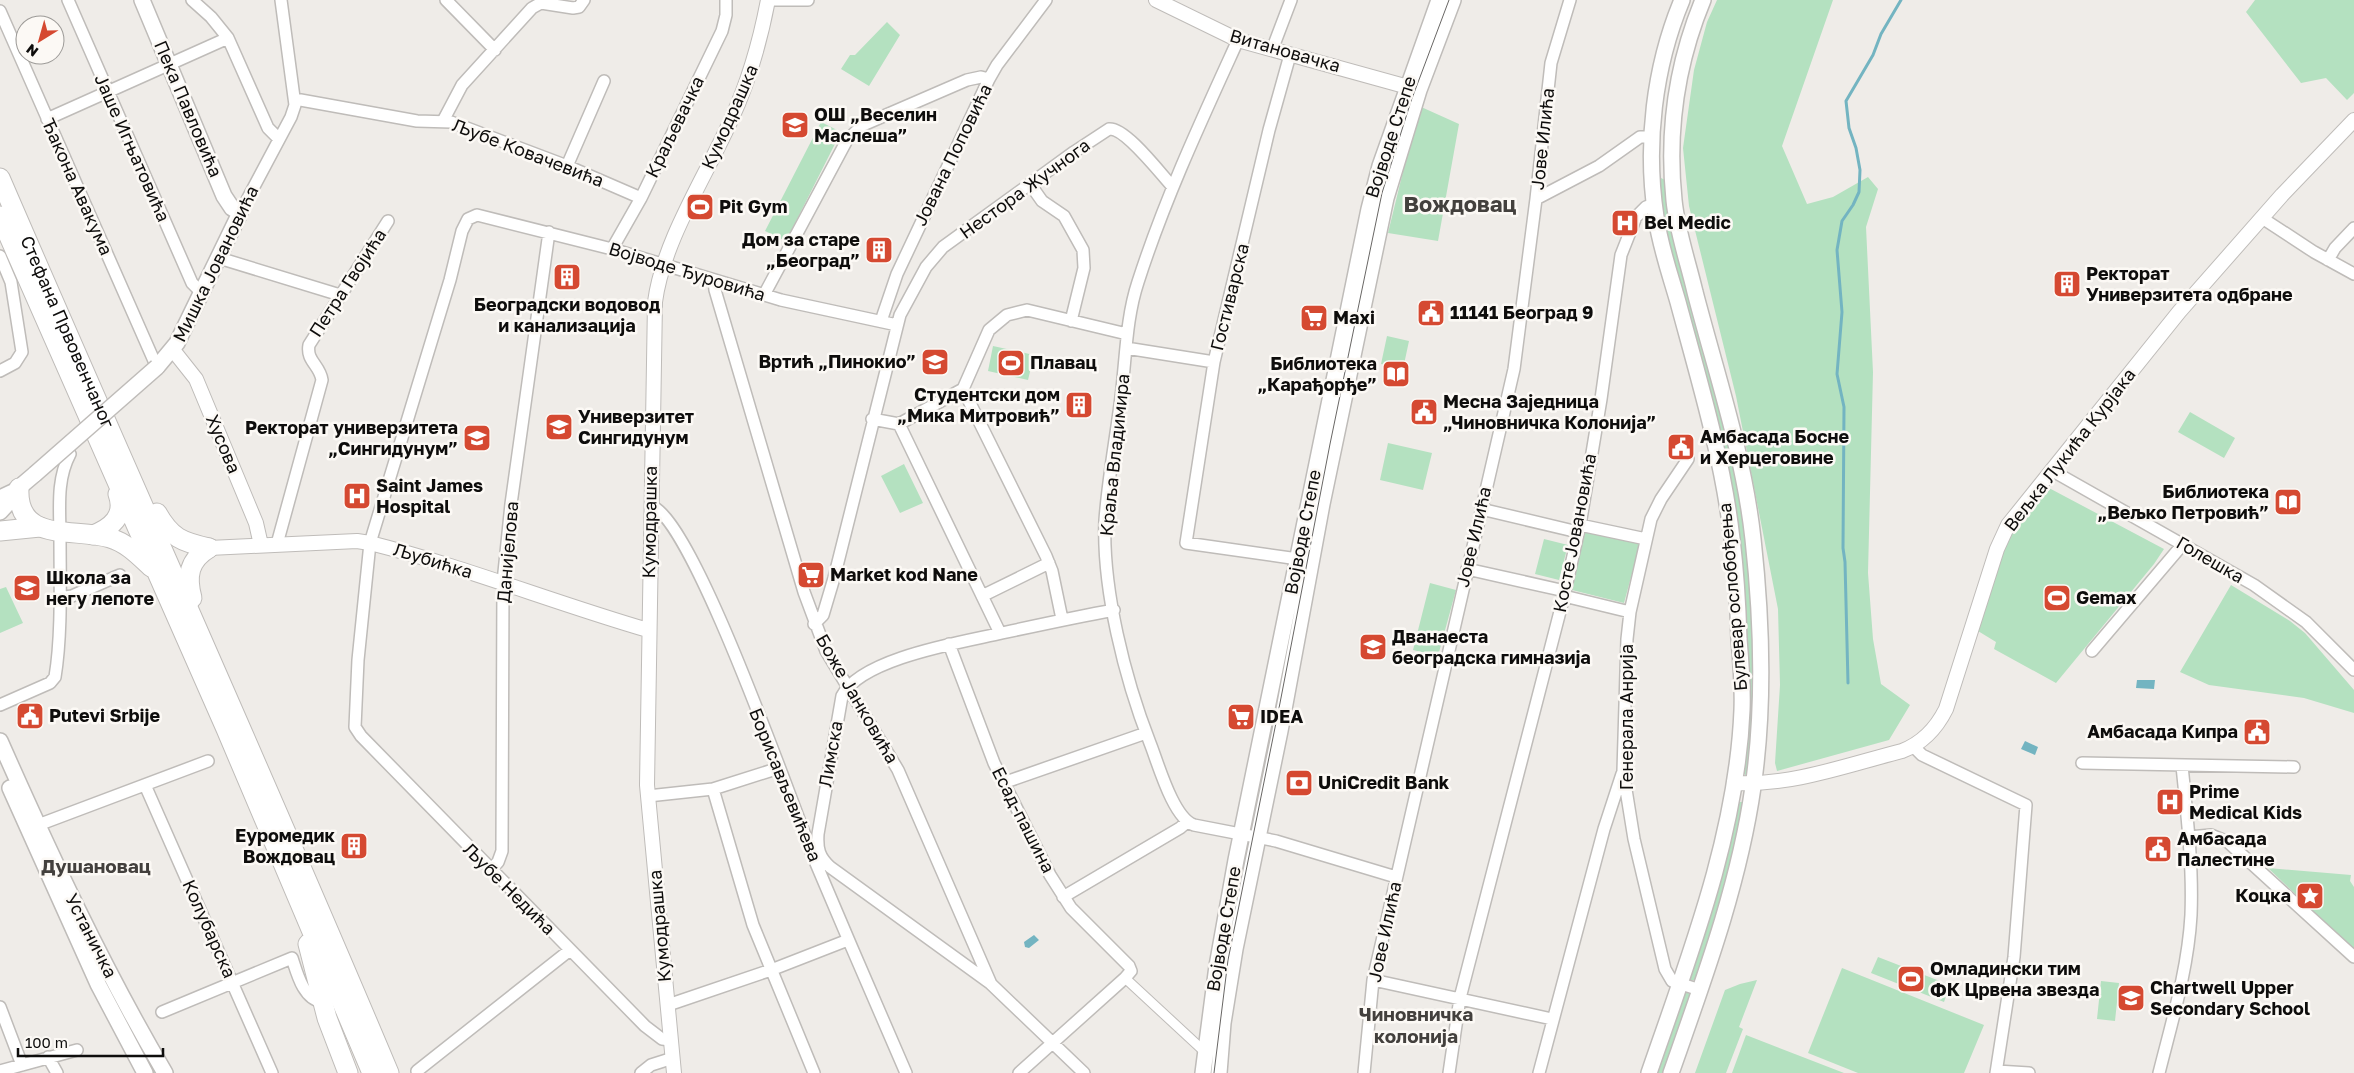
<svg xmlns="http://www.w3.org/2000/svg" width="2354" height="1073" viewBox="0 0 2354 1073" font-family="'Golos Text',sans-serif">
	<rect width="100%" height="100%" fill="#efece8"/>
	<!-- green -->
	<path fill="#b4e1c0" d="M1717,0H1833L1782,146L1807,204L1833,197L1868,177L1878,189L1866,227L1873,372L1868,573L1873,639L1881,684L1910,705L1889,740L1777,771L1775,763L1780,685L1778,609L1736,396L1689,206L1683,148L1694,70L1707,22Z
		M2255,0H2354V93L2347,100L2326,78L2301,83L2246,12Z
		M887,22L900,35L869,86L841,69L850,55H855Z
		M1419,106L1459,124L1438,241L1388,233Z
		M821,122L841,132L786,241L765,231Z
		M1659,177L1667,181L1702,338L1744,508L1758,685L1747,776L1743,773L1746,637L1692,340L1658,199Z
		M1387,336L1409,341L1403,369L1381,364Z
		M993,346L1034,355L1028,380L988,371Z
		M2190,412L2235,438L2224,458L2178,432Z
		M1388,443L1432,453L1423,490L1380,480Z
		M904,464L923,503L900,513L881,476Z
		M2049,488L2164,549L2154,564L2056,683L1994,649L1996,642L1978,631L2007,540L2022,515Z
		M1585,532L1640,544L1624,603L1572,590Z
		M1544,539L1568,545L1559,580L1535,574Z
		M1430,583L1456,590L1438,656L1413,650Z
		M2231,585L2290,621L2305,633L2354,690V713L2304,698L2209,685L2180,672Z
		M6,587L23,623L0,633V589Z
		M1738,802H1743L1733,865L1696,980H1688Z
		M2268,868L2351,875L2350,881L2354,887V950Z
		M88,943L158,1073H151L119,1016Z
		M1878,957L1950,985L1944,1002L1871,973Z
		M1842,968L1984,1025L1964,1073H1858L1808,1053Z
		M1757,980L1739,1027L1743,1029L1726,1073H1695L1725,990L1740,984Z
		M2101,981L2119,983L2115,1021L2097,1019Z
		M1683,992L1691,994L1665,1073H1653Z
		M1746,1035L1844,1073H1732Z"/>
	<!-- water -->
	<path fill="#73b4c1" d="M2137,680H2155L2154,689L2136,688Z
		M2025,741L2038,747L2035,755L2021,749Z
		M1034,935L1039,940L1029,948L1025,947L1024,942Z"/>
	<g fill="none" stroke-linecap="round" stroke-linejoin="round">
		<!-- stream -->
		<path stroke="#73b4c1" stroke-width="3" d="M1848,683L1845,562L1843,548L1844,407L1837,374L1842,312L1837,250L1842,221L1853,205L1859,192L1860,170L1856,148L1849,128L1846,101L1873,55L1881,34L1901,0"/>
		<defs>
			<path id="pedestrian" d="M1125,978L1206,1053"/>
			<path id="minor" d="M68,0L192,283L202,293
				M192,0L211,17L228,38L268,128L279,139
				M446,0L495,50
				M771,0H808
				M541,3L573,8L579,7L584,0
				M0,11L155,363
				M1238,40C1202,119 1165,198 1138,282C1126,318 1126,358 1121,397C1116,438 1108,479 1105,520C1102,589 1125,679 1150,743C1158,763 1173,818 1194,825L1276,841L1396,877
				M1272,50L1291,0
				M1290,55L1269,130L1214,362L1186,543L1298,559
				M295,99L417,121L451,122L567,166L641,198
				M47,119L228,38
				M443,121L462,85L532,8L541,3
				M567,166L604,81
				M1030,184L1042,201L1064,216L1083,250L1084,268L1071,321
				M1536,199L1599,166L1640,137H1653
				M240,213L291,117L295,105L281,0
				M2262,218L2314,252L2354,274
				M612,249L641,198L722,31L726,15V0
				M0,256L11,282L22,352L15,363L0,371
				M219,258L340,295
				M2328,260L2335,248L2354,228
				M714,280L715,290L804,592L826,651L898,770L991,984L1084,1073
				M764,295L847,140L863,125L967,80L981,77L989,79
				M881,321L897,274L989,79L997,65L1046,0
				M1126,348L1214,362
				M963,389L1046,556L1052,571L1062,619
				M872,419L899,424
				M899,424L963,389L989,330L1007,315L1027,310L1127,334
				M899,424L1000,633
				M1688,459L1661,499L1651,519L1630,612L1627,639L1623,771L1634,839L1665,969L1672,981L1700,990
				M2051,470L2254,585L2306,622L2354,670
				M651,506C693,517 793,808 815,861C845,932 875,1002 906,1073
				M1481,509L1578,532
				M1580,525L1646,539
				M277,544L322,380C320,365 306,361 309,345L388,221
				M1467,569L1565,591
				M982,596L1049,563
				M1564,596L1630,612
				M59,598L72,596L120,575
				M814,624L823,615L834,578L900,315L926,267L943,247L1074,152L1109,129C1125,127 1160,173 1172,186
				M949,644L994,763L1050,875L1071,908L1129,966L1131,971L1125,978L1019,1073
				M2092,651L2183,544
				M0,705L50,683L55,677C62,635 60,581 60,538C60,510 56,480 70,454
				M1914,747L1922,755L2026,805L2014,957L1996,1073
				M2082,763L2294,767
				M1003,783L1146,733
				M145,785L272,1073
				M713,789L753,925L814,1073
				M648,796L713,789L779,768
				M38,825L208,761
				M2189,837L2211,835L2228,842L2354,957
				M490,870L498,862L502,851L503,582L511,504L549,232
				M1063,897L1180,828L1187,822
				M1373,980L1552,1019
				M990,983L830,867C819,857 817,849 818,834L842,696C861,658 963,642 1002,633C1039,625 1076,617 1114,610
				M668,1005L771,970L848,940
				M0,1007L22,1065
				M162,1012L292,958C297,973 303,999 322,1002
				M671,1040L662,1039L645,1026L361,736L355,727L358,660L370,543L450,280L462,231L468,219L477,215L612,249L781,300L897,325
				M48,1057L57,1073
				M0,1071L77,1050
				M417,1071L570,950
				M1997,1071L2029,1073
				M641,1073L651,1065L673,1058
				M1364,1073L1373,980L1514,369L1536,199L1551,63L1570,0
				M1449,1073L1460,998L1564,596L1580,525L1601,399L1621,255L1636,217L1646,207L1654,204
				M1539,1073L1604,829L1622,774
				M2159,1073C2172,1021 2188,969 2191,915C2193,866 2187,815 2182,766"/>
			<path id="tertiary" d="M1156,0L1238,40L1419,90
				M173,350L196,379L256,523L261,545
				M209,548L357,541L370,543C465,567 555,603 648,630
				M1734,783C1791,786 1847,765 1902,751C1923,743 1936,729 1946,709L1997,549L2008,525L2179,312L2282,195L2354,120
				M674,1073L647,785L655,302C663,241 706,176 731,120C749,81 760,42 768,0"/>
			<path id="secondary" d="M142,0L224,196L232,208L240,213L177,343L157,367
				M0,498L15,491L35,474
				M0,512L11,500L14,493
				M0,741C50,854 102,966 165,1073
				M10,788L98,984L145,1073
				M1203,1073L1217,966L1236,860L1369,209L1380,166L1439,0
				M1219,1073L1223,1023L1235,949L1280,731L1322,504L1386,198L1419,90L1453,0
				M1649,1073C1689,957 1737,834 1742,710C1743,686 1741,662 1739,639C1738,605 1736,572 1732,539C1723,459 1699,380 1678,302C1670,274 1660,246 1656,217C1645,145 1654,67 1682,0
				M1671,1073C1704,979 1739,885 1753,787C1765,705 1762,621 1753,539C1744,455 1716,373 1695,292C1688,262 1677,231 1674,200C1667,132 1677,63 1703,0"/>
			<g id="trunk">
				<path id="s1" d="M0,178C129,477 263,773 389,1073"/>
				<path d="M0,216L226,729L372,1073"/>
				<path d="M19,488C16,544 75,527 110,538C127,543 139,556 151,567"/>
				<path d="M157,513C171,538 182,542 209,548"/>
				<path d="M0,531L40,527"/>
				<path d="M93,535C111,528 126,516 118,494"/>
				<path d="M192,598C186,576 189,560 209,548"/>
				<path d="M308,944L327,1018L348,1073"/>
			</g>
		</defs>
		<!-- pedestrian casing -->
		<use href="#pedestrian" stroke="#bfbcb9" stroke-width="11"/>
		<!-- minor casing -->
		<use href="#minor" stroke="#bfbcb9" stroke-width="14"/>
		<!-- tertiary casing -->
		<use href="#tertiary" stroke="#bfbcb9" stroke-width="16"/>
		<!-- secondary casing -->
		<use href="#secondary" stroke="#bfbcb9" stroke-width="18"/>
		<!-- trunk casing -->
		<use href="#trunk" stroke="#bfbcb9" stroke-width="21"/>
		<!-- pedestrian -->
		<use href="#pedestrian" stroke="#fff" stroke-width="9"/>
		<!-- minor -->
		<use href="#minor" stroke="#fff" stroke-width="11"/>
		<!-- tertiary -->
		<use href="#tertiary" stroke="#fff" stroke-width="14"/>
		<!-- secondary -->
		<use href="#secondary" stroke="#fff" stroke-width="15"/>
		<!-- trunk -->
		<use href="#trunk" stroke="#fff" stroke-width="19"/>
		<!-- tram -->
		<path stroke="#686664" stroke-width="1" d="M1214,1073L1228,960L1280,703L1330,444L1382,193L1411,101L1449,0"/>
		<defs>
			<path id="secondary-bridge" d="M35,474L157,367"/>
		</defs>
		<!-- secondary-bridge casing -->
		<use href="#secondary-bridge" stroke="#bfbcb9" stroke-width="18" stroke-linecap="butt"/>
		<!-- secondary-bridge -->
		<use href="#secondary-bridge" stroke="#fff" stroke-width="15"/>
	</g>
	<!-- icons -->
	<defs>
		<symbol id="school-square" viewBox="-11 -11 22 22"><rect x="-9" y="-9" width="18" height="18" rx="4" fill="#d54931" stroke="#fcf9f5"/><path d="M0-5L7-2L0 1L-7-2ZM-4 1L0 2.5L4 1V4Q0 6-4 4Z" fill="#fff"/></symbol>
		<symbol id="stadium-square" viewBox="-11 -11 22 22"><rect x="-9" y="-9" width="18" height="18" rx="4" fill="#d54931" stroke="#fcf9f5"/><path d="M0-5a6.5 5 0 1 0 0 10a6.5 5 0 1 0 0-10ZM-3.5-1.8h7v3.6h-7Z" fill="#fff"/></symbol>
		<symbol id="hospital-square" viewBox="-11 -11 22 22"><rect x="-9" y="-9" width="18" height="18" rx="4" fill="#d54931" stroke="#fcf9f5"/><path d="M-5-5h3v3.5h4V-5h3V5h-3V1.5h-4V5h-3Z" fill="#fff"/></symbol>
		<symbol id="building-square" viewBox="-11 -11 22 22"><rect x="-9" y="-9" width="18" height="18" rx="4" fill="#d54931" stroke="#fcf9f5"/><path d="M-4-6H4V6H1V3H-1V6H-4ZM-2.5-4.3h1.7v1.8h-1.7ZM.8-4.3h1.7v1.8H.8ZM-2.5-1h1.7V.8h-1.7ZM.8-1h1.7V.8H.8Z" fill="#fff"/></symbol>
		<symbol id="civic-square" viewBox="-11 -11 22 22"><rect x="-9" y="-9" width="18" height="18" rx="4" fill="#d54931" stroke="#fcf9f5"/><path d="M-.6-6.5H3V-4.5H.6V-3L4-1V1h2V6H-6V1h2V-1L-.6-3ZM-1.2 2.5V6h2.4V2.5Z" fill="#fff"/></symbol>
		<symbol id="supermarket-square" viewBox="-11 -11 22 22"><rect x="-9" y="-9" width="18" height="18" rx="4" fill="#d54931" stroke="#fcf9f5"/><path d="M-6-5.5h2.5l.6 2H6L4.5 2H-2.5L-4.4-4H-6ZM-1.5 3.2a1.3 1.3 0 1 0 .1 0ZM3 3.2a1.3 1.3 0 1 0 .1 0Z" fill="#fff"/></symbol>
		<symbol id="library-square" viewBox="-11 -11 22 22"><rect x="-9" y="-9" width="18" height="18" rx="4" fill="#d54931" stroke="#fcf9f5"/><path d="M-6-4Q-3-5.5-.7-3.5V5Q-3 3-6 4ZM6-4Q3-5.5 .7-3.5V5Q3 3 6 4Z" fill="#fff"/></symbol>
		<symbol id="university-square" viewBox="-11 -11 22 22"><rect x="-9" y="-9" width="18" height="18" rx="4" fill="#d54931" stroke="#fcf9f5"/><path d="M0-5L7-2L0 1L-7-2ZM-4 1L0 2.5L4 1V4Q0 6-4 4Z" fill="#fff"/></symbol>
		<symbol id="bank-square" viewBox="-11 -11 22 22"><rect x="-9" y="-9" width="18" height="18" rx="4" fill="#d54931" stroke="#fcf9f5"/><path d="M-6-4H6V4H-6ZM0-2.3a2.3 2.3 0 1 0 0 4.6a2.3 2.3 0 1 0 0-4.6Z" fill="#fff"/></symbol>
		<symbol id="sight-square" viewBox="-11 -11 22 22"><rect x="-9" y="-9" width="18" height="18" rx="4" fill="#d54931" stroke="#fcf9f5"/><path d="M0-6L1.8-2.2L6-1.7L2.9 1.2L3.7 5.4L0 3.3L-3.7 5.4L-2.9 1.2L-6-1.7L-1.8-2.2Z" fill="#fff"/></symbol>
	</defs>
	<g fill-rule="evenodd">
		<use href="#school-square" x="779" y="109" width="32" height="32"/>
		<use href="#stadium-square" x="684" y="191" width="32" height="32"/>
		<use href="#hospital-square" x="1609" y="207" width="32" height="32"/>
		<use href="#building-square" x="863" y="234" width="32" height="32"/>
		<use href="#building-square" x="551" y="261" width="32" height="32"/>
		<use href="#building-square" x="2051" y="268" width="32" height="32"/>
		<use href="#civic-square" x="1415" y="297" width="32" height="32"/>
		<use href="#supermarket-square" x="1298" y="302" width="32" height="32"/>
		<use href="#school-square" x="919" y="346" width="32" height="32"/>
		<use href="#stadium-square" x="995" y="347" width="32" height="32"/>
		<use href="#library-square" x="1380" y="358" width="32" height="32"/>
		<use href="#building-square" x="1063" y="389" width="32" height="32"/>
		<use href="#civic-square" x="1408" y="396" width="32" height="32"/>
		<use href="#university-square" x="543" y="411" width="32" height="32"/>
		<use href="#university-square" x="461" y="422" width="32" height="32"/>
		<use href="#civic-square" x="1665" y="431" width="32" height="32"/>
		<use href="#hospital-square" x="341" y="480" width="32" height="32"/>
		<use href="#library-square" x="2272" y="486" width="32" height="32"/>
		<use href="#supermarket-square" x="795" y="559" width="32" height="32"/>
		<use href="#school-square" x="11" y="572" width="32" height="32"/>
		<use href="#stadium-square" x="2041" y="582" width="32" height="32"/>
		<use href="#school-square" x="1357" y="631" width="32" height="32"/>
		<use href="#civic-square" x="14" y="700" width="32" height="32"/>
		<use href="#supermarket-square" x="1225" y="701" width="32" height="32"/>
		<use href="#civic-square" x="2241" y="716" width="32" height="32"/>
		<use href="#bank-square" x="1283" y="767" width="32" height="32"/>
		<use href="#hospital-square" x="2154" y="786" width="32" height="32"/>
		<use href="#building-square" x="338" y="830" width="32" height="32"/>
		<use href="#civic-square" x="2142" y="833" width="32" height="32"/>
		<use href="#sight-square" x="2294" y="880" width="32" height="32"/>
		<use href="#stadium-square" x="1895" y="963" width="32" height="32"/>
		<use href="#school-square" x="2115" y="982" width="32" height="32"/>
	</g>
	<g text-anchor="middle" stroke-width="5" stroke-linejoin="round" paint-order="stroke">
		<!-- street labels -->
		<g font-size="18" fill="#0e0d0c" stroke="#fcf9f5">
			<text transform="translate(1285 51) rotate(16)" y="6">Витановачка</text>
			<text transform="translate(188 109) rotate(67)" y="6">Пека Павловића</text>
			<text transform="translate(730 117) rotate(-66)" y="6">Кумодрашка</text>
			<text transform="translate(675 127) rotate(-64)" y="6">Краљевачка</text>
			<text transform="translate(1391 137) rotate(-72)" y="6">Војводе Степе</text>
			<text transform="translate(1543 139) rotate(-84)" y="6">Јове Илића</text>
			<text transform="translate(132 148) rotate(66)" y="6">Јаше Игњатовића</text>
			<text transform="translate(528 153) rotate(21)" y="6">Љубе Ковачевића</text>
			<text transform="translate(953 155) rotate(-64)" y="6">Јована Поповића</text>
			<text transform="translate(77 187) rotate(66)" y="6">Ђакона Авакума</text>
			<text transform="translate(1025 189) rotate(-36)" y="6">Нестора Жучнога</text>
			<text transform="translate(216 264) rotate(-64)" y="6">Мишка Јовановића</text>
			<text transform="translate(687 272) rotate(17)" y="6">Војводе Ђуровића</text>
			<text transform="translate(348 283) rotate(-57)" y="6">Петра Гвојића</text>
			<text transform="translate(1230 297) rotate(-76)" y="6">Гостиварска</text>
			<text dy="6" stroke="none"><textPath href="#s1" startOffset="168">Стефана Првовенчаног</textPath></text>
			<text transform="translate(223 444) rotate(67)" y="6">Хусова</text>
			<text transform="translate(2070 450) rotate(-52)" y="6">Вељка Лукића Курјака</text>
			<text transform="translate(1115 455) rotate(-84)" y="6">Краља Владимира</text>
			<text transform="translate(650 522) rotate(-89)" y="6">Кумодрашка</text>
			<text transform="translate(1303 532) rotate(-79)" y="6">Војводе Степе</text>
			<text transform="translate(1575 533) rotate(-79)" y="6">Косте Јовановића</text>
			<text transform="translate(1474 537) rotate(-77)" y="6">Јове Илића</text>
			<text transform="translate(508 552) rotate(-85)" y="6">Данијелова</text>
			<text transform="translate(2210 560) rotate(30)" y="6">Голешка</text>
			<text transform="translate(433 561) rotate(17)" y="6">Љубићка</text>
			<text transform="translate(1733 597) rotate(-95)" y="6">Булевар ослобођења</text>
			<text transform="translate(857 699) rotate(60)" y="6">Боже Јанковића</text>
			<text transform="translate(1627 717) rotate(-90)" y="6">Генерала Анрија</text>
			<text transform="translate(831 754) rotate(-80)" y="6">Лимска</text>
			<text transform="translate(785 785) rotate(68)" y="6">Борисављевићева</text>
			<text transform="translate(1023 820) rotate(63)" y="6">Есад-пашина</text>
			<text transform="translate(509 889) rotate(45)" y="6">Љубе Недића</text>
			<text transform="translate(660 926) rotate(-95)" y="6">Кумодрашка</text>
			<text transform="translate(209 929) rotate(66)" y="6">Колубарска</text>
			<text transform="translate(1224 929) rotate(-80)" y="6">Војводе Степе</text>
			<text transform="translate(1385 932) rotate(-78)" y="6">Јове Илића</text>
			<text transform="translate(91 936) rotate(63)" y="6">Устаничка</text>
		</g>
		<!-- poi labels -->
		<g font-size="18" font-weight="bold" fill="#0e0d0c" stroke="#fcf9f5" text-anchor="start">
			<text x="814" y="121">ОШ „Веселин<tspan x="814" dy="21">Маслеша”</tspan></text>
			<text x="719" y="213">Pit Gym</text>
			<text x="1644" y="229">Bel Medic</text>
			<text x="860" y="246" text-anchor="end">Дом за старе<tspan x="860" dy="21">„Београд”</tspan></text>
			<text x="2086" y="280">Ректорат<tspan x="2086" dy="21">Универзитета одбране</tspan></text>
			<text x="567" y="311" text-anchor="middle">Београдски водовод<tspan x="567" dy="21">и канализација</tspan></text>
			<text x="1450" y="319">11141 Београд 9</text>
			<text x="1333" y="324">Maxi</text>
			<text x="916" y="368" text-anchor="end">Вртић „Пинокио”</text>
			<text x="1030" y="369">Плавац</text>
			<text x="1377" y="370" text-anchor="end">Библиотека<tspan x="1377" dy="21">„Карађорђе”</tspan></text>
			<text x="1060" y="401" text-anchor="end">Студентски дом<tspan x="1060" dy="21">„Мика Митровић”</tspan></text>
			<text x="1443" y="408">Месна Заједница<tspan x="1443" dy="21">„Чиновничка Колонија”</tspan></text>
			<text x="578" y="423">Универзитет<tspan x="578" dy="21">Сингидунум</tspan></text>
			<text x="458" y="434" text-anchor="end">Ректорат универзитета<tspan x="458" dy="21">„Сингидунум”</tspan></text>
			<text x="1700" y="443">Амбасада Босне<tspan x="1700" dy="21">и Херцеговине</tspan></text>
			<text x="376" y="492">Saint James<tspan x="376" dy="21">Hospital</tspan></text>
			<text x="2269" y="498" text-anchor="end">Библиотека<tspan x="2269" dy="21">„Вељко Петровић”</tspan></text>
			<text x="830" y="581">Market kod Nane</text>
			<text x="46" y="584">Школа за<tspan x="46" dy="21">негу лепоте</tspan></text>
			<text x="2076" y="604">Gemax</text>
			<text x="1392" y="643">Дванаеста<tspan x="1392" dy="21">београдска гимназија</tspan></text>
			<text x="49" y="722">Putevi Srbije</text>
			<text x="1260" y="723">IDEA</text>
			<text x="2238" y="738" text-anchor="end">Амбасада Кипра</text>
			<text x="1318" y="789">UniCredit Bank</text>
			<text x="2189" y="798">Prime<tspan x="2189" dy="21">Medical Kids</tspan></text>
			<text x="335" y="842" text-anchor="end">Еуромедик<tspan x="335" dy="21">Вождовац</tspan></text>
			<text x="2177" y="845">Амбасада<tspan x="2177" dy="21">Палестине</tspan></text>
			<text x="2291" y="902" text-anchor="end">Коцка</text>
			<text x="1930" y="975">Омладински тим<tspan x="1930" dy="21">ФК Црвена звезда</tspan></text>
			<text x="2150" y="994">Chartwell Upper<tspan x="2150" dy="21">Secondary School</tspan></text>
		</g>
		<!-- neighbourhood labels -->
		<g font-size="19" font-weight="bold" fill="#43403d" stroke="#fcf9f5">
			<text x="96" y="873">Душановац</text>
			<text x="1416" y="1021">Чиновничка<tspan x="1416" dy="22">колонија</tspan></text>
		</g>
		<!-- district labels -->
		<g font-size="22" font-weight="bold" fill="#43403d" stroke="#fcf9f5">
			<text x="1460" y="212">Вождовац</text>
		</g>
	</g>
	<!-- north arrow -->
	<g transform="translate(40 40) rotate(217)"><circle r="24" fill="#fcf9f5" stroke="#9d9b98"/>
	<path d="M0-4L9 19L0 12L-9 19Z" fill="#d54931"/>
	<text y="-8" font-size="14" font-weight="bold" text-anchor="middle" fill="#0e0d0c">N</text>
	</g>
	<!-- scale -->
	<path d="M18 1048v8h145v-8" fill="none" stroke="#0e0d0c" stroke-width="2.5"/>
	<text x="25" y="1048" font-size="15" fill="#0e0d0c" stroke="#fcf9f5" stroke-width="4" paint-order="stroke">100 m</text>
</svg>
